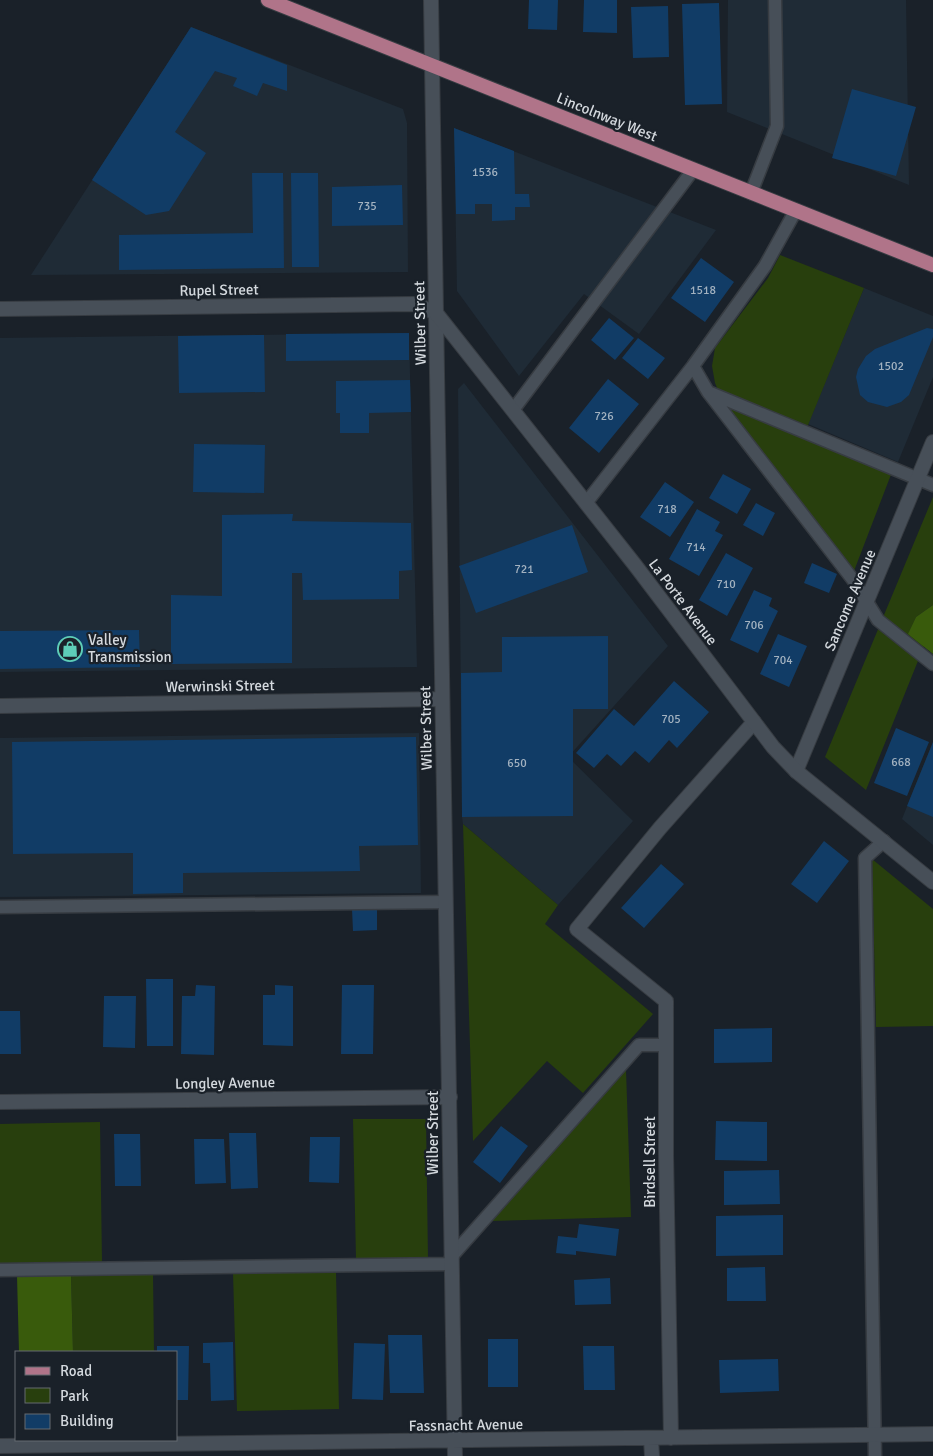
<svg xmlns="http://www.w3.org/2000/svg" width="933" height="1456" viewBox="0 0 933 1456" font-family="Signika,sans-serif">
	<rect width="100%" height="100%" fill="#1a2129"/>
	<!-- built -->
	<path fill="#1f2b36" d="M728,0H906L909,185L727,112Z
		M191,27L403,109L407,123L408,272L31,275Z
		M454,128L716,230L639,334L584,294L519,376L457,291Z
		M864,288L933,316V377L898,462L808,424Z
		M409,333L417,667L0,672V338Z
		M464,383L668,646L568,757L633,821L558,905L463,824L462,817L458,389Z
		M419,733L421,893L0,897V738Z
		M933,742V845L902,819Z"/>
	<!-- green -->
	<path fill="#283f0d" d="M780,255L864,288L804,435L892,472L854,571L724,404L715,383L712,366L715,348L768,278Z
		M933,497V605L916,617L909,633L924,646L866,790L825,757Z
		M463,824L558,905L545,924L653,1014L583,1093L547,1061L473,1141Z
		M872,859L933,909V1026L876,1027Z
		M626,1070L631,1217L491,1221Z
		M353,1119H426L428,1258L356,1259Z
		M100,1122L102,1262L0,1263V1124Z
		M233,1273H336L339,1409L237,1411Z
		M153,1274L154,1352H73L71,1276Z"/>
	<!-- forest -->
	<path fill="#395b0c" d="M933,605V654L908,634L916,617Z
		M17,1276H71L73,1352H19Z"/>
	<!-- building -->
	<path fill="#113c66" d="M529,0H558L557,30L528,29Z
		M584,0H617V33L583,32Z
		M719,3L722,104L685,105L682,4Z
		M668,6L669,57L633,58L631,7Z
		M191,27L287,65V91L263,83L257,96L233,86L237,78L215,71L175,132L206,153L169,211L146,215L92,180Z
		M852,89L916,107L896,176L832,158Z
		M454,128L514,151L515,194H529L530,207H515V220L492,221V204H475V214H456Z
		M252,173H283L284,268L119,270V235L253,233Z
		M291,173H318L319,267H292Z
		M402,185L403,225L332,226V187Z
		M701,258L734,282L705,322L671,298Z
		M609,318L634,338L615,360L591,340Z
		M927,328L933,329V337L909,395L901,402L887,407L868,402L860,395L856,377L858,369L866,356L875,349Z
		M409,333V360L286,361V334Z
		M264,335L265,392L179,393L178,336Z
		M638,338L665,358L648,379L622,358Z
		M608,379L639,404L599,453L569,428Z
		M410,380L411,412L369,413V433H340V413H336V381Z
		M194,444L265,445L264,493L193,492Z
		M723,474L751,489L737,514L709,498Z
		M665,482L694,502L670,537L640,517Z
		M756,503L775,513L763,536L743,525Z
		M697,509L720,522L715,531L723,535L699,576L669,559Z
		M293,514L292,521L411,523L412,570L399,571V599L303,600L302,573H292V663L171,664V595L222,596V515Z
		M572,525L588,572L476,613L459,566Z
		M726,553L753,568L727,616L699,600Z
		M812,563L837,574L829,593L804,583Z
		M754,590L772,598L769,606L778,611L758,653L730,640Z
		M139,630L140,667L0,669V631Z
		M778,634L807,646L789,687L760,674Z
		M608,636V709H573V816L462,817L461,673L502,672V637Z
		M674,681L709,712L677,748L669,740L649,763L635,751L621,766L607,754L594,768L576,753L614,709L634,726Z
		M896,728L929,742L907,796L874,783Z
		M416,737L418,845L359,846L360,871L183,873V893L133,894V853L13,854L12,742Z
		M933,742V817L907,806Z
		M824,841L849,861L817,903L791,884Z
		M661,864L684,884L644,928L621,908Z
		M377,908V930L353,931L352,909Z
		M146,979H173V1046H147Z
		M196,985L215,986L214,1055L181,1054L182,996H195Z
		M275,985L293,986V1046L263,1045V995H275Z
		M342,985H374L373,1054H341Z
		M104,996H136L135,1048L103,1047Z
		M0,1011H20L21,1054H0Z
		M772,1028V1062L714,1063V1029Z
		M716,1121L767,1122V1161L715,1160Z
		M501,1126L528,1146L500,1183L473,1162Z
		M229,1133H256L258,1188L231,1189Z
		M114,1134H140L141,1186H115Z
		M310,1137H340L339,1183L309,1182Z
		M194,1139H224L226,1183L195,1184Z
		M779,1170L780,1204L724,1205V1171Z
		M783,1215V1255L716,1256V1216Z
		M579,1224L619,1229L616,1256L576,1251V1255L556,1253L558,1236L577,1238Z
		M765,1267L766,1301H727V1268Z
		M610,1278L611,1304L575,1305L574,1280Z
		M388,1335H422L424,1393H390Z
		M488,1339H518V1387H488Z
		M233,1342L234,1400L211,1401L210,1363H203V1343Z
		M354,1343L385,1344L383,1400L352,1399Z
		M157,1346H189L188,1400H176V1352H157Z
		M583,1346H614L615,1390H584Z
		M778,1359L779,1391L720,1393L719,1360Z"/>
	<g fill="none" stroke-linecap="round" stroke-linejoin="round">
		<defs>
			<path id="service" d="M751,193L777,126L775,0
				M693,366L708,392L933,485
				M708,392L854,581L878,620L933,664
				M513,410L693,170
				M586,503L693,366L765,266L796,210
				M0,907L445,902
				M451,1257L639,1045H666
				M0,1270L451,1264
				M875,1456L865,858L884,841"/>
			<path id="minor" d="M0,309L414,304L436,313L455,1456
				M0,706L441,699
				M796,771L933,442
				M0,1102L450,1097
				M671,1438L666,1154V1001L577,929L660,828L754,722
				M651,1439L652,1456
				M0,1446L933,1434"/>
			<path id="tertiary" d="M431,0L436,313L635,565L773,747L796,771L933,882"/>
			<path id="primary" d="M268,0L933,265"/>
		</defs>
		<!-- service casing -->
		<use href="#service" stroke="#373c42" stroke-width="15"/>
		<!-- minor casing -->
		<use href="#minor" stroke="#373c42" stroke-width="16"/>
		<!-- tertiary casing -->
		<use href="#tertiary" stroke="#373c42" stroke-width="16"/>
		<!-- primary casing -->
		<use href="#primary" stroke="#373c42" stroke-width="16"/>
		<!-- service -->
		<use href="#service" stroke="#474f58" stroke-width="12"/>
		<!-- minor -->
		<use href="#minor" stroke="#474f58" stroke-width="14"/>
		<!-- tertiary -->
		<use href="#tertiary" stroke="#474f58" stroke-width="14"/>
		<!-- primary -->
		<use href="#primary" stroke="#b07489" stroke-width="14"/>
	</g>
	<!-- icons -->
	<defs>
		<symbol id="shop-ring" viewBox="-11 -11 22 22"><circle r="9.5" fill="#1a2129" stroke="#5eceb8" stroke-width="1.5"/><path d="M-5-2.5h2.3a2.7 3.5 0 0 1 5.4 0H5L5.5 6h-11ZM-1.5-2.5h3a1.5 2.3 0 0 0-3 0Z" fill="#5eceb8"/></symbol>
	</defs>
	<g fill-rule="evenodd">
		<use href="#shop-ring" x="56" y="635" width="28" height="28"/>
	</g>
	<g text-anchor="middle" stroke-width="4.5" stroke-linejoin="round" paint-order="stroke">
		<!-- number labels -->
		<g font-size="12" fill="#a3b2c0">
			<text x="485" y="176">1536</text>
			<text x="367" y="210">735</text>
			<text x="703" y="294">1518</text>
			<text x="891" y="370">1502</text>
			<text x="604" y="420">726</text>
			<text x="667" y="513">718</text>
			<text x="696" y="551">714</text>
			<text x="524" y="573">721</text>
			<text x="726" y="588">710</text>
			<text x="754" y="629">706</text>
			<text x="783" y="664">704</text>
			<text x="671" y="723">705</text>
			<text x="901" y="766">668</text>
			<text x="517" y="767">650</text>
		</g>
		<!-- street labels -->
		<g font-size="15" fill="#d4d9de" stroke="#1a2129">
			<text transform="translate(607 117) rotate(22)" y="5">Lincolnway West</text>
			<text transform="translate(219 290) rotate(-1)" y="5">Rupel Street</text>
			<text transform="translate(420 323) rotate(-91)" y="5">Wilber Street</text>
			<text transform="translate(850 600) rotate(-67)" y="5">Sancome Avenue</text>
			<text transform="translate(683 602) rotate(53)" y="5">La Porte Avenue</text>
			<text transform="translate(220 686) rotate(-1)" y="5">Werwinski Street</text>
			<text transform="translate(426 728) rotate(-91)" y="5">Wilber Street</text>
			<text transform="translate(225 1083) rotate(-1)" y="5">Longley Avenue</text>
			<text transform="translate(433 1133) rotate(-90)" y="5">Wilber Street</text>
			<text transform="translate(650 1162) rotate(-90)" y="5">Birdsell Street</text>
			<text transform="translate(466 1425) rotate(-1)" y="5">Fassnacht Avenue</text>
		</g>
		<!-- poi labels -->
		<g font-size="15" fill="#d4d9de" stroke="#1a2129" text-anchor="start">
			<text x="88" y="645">Valley<tspan x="88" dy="17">Transmission</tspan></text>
		</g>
	</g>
	<!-- legend -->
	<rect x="15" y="1351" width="162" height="90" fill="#1a2129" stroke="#646b71"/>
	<rect x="25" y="1367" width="25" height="8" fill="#b07489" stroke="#646b71"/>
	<text x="60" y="1376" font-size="15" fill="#d4d9de">Road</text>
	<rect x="25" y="1388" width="25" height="15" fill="#283f0d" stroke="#646b71"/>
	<text x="60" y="1401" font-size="15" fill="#d4d9de">Park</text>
	<rect x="25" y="1414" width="25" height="15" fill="#113c66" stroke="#646b71"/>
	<text x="60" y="1426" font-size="15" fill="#d4d9de">Building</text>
</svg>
